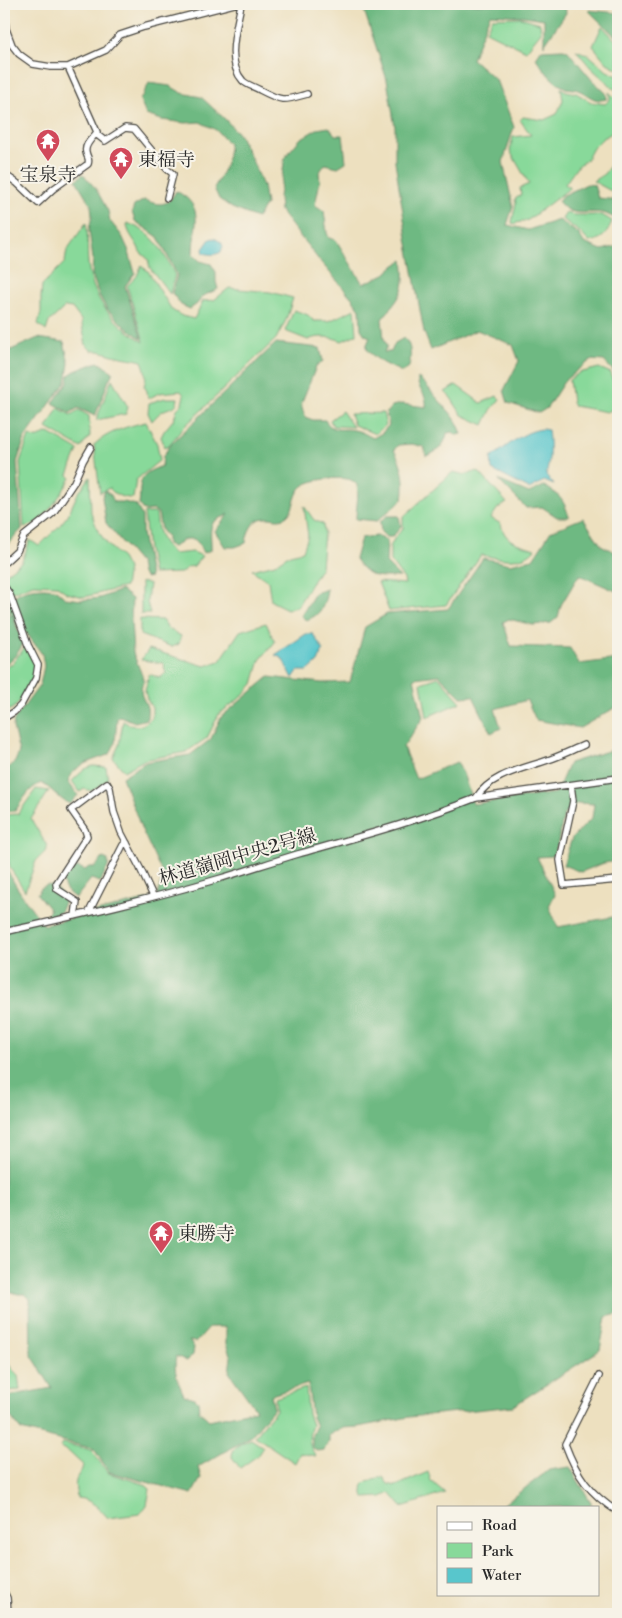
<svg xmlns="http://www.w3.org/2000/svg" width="622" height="1618" viewBox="0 0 622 1618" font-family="'Libre Bodoni','Noto Serif JP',serif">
	<rect width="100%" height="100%" fill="#f7f3e8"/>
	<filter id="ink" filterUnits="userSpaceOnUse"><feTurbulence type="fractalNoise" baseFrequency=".02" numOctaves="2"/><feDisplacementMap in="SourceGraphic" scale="10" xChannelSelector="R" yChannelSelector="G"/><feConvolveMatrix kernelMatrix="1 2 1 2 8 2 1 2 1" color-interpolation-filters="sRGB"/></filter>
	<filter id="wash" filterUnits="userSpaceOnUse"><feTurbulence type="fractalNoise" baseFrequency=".0096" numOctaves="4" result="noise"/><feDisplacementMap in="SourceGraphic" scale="20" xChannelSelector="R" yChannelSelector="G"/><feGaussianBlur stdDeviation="1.12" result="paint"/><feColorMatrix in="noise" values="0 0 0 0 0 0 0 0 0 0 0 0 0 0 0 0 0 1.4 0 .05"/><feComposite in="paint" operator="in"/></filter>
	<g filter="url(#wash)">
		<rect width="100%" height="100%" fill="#ede0bf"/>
		<!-- green -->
		<path fill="#88d99a" stroke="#5a8262" d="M520,17L540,23L541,32L526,51L486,31L492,18Z
			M602,26L618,43V69L607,63L593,46Z
			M576,50L589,55L607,71L618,76V92L591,68Z
			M561,88L566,91L576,93L591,102L605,104L610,99L609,92L618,101V129L602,139L593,148L587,159L577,167L565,184L570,188L528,220L513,224L512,222L516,203L515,199L521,195L520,188L529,184L510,151L513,137L531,135L520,120L523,117L544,120L557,114L563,100Z
			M618,155V195L593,181L604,174Z
			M566,213L574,215H602L612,221C608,234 602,240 589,242L580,232L562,219Z
			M86,223C89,238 86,255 89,270C96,305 115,324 144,342L127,286L137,276L141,266L148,271L172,310L182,316L194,319L203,301L214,300L229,288L270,292L293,298L286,320L276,339L184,427L169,445L165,447L161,437L164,431L174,419L177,409L182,404L184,395L181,391L159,393L148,399L147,391L144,386C147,377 146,370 142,361C132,358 123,358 113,355C104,353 101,350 92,351L86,345L81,320L72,308L65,307L49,322L46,331L38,324L41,312V297L42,285L65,262L67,250Z
			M127,223C155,233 162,250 175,275L170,294L150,268L148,259L140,252C137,241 127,235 127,223Z
			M355,309L357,334L342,341C332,337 318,335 308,340L285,331L294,310L308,315L314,321H329Z
			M599,368L611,373L618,399V407L607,412L574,406L572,402L569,380L579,373Z
			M112,379L128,407L126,414L96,420Z
			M456,385L481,403L497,396L500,399L491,410L484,425L462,415L451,398L445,392Z
			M165,398H178C177,410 169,406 161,412C158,414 155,418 152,421L148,413L149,403Z
			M58,408L71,415L79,410L89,416L90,436L81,448L47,428Z
			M342,411L353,427L333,426L330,420Z
			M383,413L386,425L375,434L354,425L350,414Z
			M146,422L157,444L160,460L136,480L133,498C123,498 116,496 109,488L100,493L94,445C107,432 128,426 146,422Z
			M49,433L78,450L68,475L71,478C62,492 42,527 24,527L20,462L29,436L36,438Z
			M478,471L507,503L498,508L491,518L501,524C505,543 518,543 535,549C522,565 498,558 481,555L446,605L389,611L378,582L405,584L404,579L390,561V547L395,537L403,529V517L453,472L466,475Z
			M90,477L91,512L98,531L108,545L122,558L128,569L125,587L84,597L67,593L56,585L33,584L11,593L4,582V575L22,561L30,540L39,546L60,525L68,515L77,495Z
			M304,506L314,520L323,524L324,532L321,567L297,607L287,609L271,601L268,581L252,570L275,564L290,554L303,551L308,536Z
			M144,513H156C158,533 159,539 173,554L193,552L202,556L194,566L188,567L181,573L153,574L148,550Z
			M141,582L149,584L147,602L150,614H141Z
			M140,619L163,620L167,628L181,636L179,644L172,647L140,635Z
			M266,623L275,642L260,660L253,684L240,698L219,714L207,738L186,752L144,760L124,771L113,758L119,745L123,721C135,729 142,727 152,718V708L147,699L145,691L149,674L160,678L166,673L163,663L141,660L149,649L205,666L220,661L240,631Z
			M25,647L36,665L35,670L32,682L16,706L4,714V667L12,664Z
			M439,677L461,702L427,717L421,683Z
			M93,766L106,767L108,779L92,791L84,789L80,792L72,781L85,769Z
			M36,789L49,791L31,819L47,846L45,852L36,861L25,891L10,868L7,853L4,847V815L18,814Z
			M4,1355L11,1368L18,1375L20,1390L4,1391Z
			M306,1388L308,1414L312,1425C308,1436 308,1446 316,1456L300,1453L295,1463L255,1436L276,1410L275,1398Z
			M251,1439L263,1447L257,1456L240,1468L232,1457C232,1446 242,1443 251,1439Z
			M63,1443L91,1450L108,1473L144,1484L150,1489L147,1505L140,1514L108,1518C99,1508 91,1499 77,1498C76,1490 74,1484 77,1477C80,1472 82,1471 83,1465L69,1452L60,1447Z
			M428,1472L431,1481L445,1493L402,1507L390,1493L382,1497L364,1498L362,1488L364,1483L383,1477L388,1484L396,1486Z"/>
		<!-- forest -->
		<path fill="#6eb982" stroke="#4c7256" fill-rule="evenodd" d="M362,4H565L566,13L544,45V19L524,16L490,14L472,59L496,80L514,127L503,162L513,206L507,225L528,230L559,220L579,234L584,243L602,250L618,246V376L604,361L591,360L565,380L547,408L539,413L508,403L504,390L519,361L513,345L477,330L431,350L424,332L407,238L395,161V127L387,80Z
			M588,10L618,13V39Z
			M563,49L567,50L592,80L606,93L607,99C593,103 589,94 578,90C574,88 570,89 566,88C552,82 544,70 536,58L541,50Z
			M149,83L170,86L182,93L201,97L226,120L240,136L252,160L263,186L266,204L257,218L232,208L219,199L214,188C223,172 228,163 229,144L216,130L200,122L185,123L162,120L146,115L140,100Z
			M329,127L335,135H343L346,162L338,167L325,164L319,173L320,181L315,205L324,211L327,233L329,238L336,240L363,284L385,274L394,266L403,260C407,291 401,296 382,319L384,339L387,346L384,352H391L395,343L404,338C412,345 411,357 409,367L402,372C390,366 373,360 366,347L370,337L365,335L361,329L360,309L352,298L319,260L280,211L279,197L285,157L300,139L317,129Z
			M83,174L96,189L108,211L110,221L122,236L128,249L135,273L125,286L142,339L124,326L107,309L99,295L92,274L93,259L89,230L92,216L91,205L76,180Z
			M587,184L594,185L598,198L618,200V218C612,218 608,214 603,213C584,210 572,219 558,201L562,196Z
			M176,191C207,207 193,227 193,254L200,261L211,264L216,272V282L218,289L203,296L197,304L190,309L181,305L172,293L177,275L158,237L135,221L132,212L134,206L144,200C159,205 167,208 176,191Z
			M38,338L64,342L69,363L66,382L25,438L17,462L22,529L4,548V353Z
			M276,343L320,348L323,361L316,367L301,404L305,417L313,420H325C334,434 341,427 354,430C361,431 367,435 373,438L382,433L389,425L386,413L392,406L401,404L426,407C428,393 416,390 418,378C428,385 429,390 437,398C448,411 456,416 462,434L456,435L453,432L447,433C445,445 438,452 426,456L424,447L412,444L398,445L394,450C403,465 406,481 403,499L377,521L356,519C356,507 359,497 357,485C354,482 351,479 347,479C336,477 307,479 300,489C294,496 294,511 287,516C279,522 273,517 265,518C252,519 247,533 246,543L235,547H225L215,531L229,514C225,517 218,518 214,522C208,528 212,541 211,550L203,553L199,544L194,539H185L173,547L167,544V537L161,530L158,513L154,510L144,511L139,505C141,495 137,480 147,473C151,470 157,468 162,466L163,456L171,444Z
			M98,362L113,372L109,380L95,416L78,408L70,413L53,403L68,382L69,375L75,371Z
			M498,480L529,493L544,486C560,495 564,500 569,517H557L542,507L526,508Z
			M105,491L111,495L114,502H124L136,505L142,516V533L150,577L146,578L142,574L140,564L106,523L102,497Z
			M387,516H399L401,527L392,537H386L381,532L380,522Z
			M583,518L601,545L618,554V592L579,575L561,605L558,617L551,623L533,625L509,619L503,622L511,646L570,648L579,664L618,659V706L580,728L536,720L527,700L495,709L501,728L491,733L473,696L461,697L439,675L414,678L423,718L403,747L416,779L457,762L464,776L473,804L556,793L569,763L618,748V861L604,863L581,872L563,865L572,838L592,818L594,804L577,803L564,814L557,846L552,856L537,857L555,894L549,906L558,927L618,916V1314L606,1317L600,1350L513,1406L409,1417L358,1427L341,1428L329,1435V1442L324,1450L318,1451L312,1447V1435L316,1426L312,1417L308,1384L271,1395L274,1408L250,1437L198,1467L201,1478L192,1494L109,1472L94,1449L21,1430L6,1411L8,1396L52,1388L31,1354L30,1299L25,1294H18L6,1290L5,1296L4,1297V861C11,883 30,906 44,925L157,897L163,875L142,830L122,777L146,762L190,755L211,739L221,717L269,677L322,683L350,682L365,627L387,614L448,609L483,558L510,564L533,559L551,531ZM209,1327H226V1344L231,1357L229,1372L256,1410L209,1420L199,1411L198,1401L195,1398L184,1395C178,1382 173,1371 176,1356L187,1361L193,1355L194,1347L189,1341L196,1342Z
			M377,536L387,541L386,563L400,577C377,577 369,579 355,559L361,538Z
			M44,588L55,589L65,598L82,600L100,598L121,590L132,599L131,620L133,653L144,680C135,700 151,699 147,719L135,722L120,716L117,718L115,743L110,754C94,761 74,763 68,782L78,795L70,804C58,799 53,789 41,783C28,789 23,800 15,811H4L9,797L4,788V771L15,762L19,752L13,727L14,720L40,685L44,666L42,654L28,635L19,627L14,617L7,608C14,590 27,589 44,588Z
			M327,589C325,604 322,615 306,620L301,616L315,593Z
			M4,608L13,617L23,644C18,652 14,660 4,664Z
			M103,858L108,860V867L100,882L91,879L76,898C68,894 64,889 62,879L67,872L78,867L85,870L89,867H95Z
			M47,885L53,886L66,898L60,912L49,918L44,916L50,910L37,894L41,888Z
			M570,1467L592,1504L587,1507H500L549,1470Z"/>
		<!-- water -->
		<path fill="#58c6cc" stroke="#42787c" d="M214,238L221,242L223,246L221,252C216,255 210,255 204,253L203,249L210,239Z
			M542,429L548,430C550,446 550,460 546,475L554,485L544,481L529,489L492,470L491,458C506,447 523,431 542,429Z
			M306,634H313L323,650L318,662L308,671H298L293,678L282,658L275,655Z"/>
	</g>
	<g filter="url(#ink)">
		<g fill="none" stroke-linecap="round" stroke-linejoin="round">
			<defs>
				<path id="minor" d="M241,4C237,28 225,61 243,81C247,85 255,87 260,90C283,102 283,101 307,94
					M4,15L6,29L12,45L19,54L33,64L51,67H68L106,50L120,35L144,27L234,4
					M96,134L105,141L125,128L134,129L167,169L173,174L167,198
					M4,174L17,183L38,203L53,189L88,164C90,158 87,158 86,152C84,144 93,138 97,132L68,67
					M4,563L17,551L24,536L53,513L74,482L83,461L91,447
					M4,586L10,595L28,645L38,665L36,678L21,705L14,712L4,718
					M571,785L573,801L560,860L564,885L618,880
					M476,798C491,774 523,769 548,760C560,756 572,750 584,745
					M89,912L123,845L127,843
					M75,916L77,902L57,889L56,884L87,836L85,830L71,810L107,783L110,788L114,812L121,832L140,868L153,896
					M4,932C75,916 147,900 218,879C245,871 271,862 298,854C358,837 418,821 476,798L618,778
					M599,1376L565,1444C577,1476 589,1493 618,1512
					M4,1592L7,1598L8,1614"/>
			</defs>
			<!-- minor casing -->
			<use href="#minor" stroke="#484641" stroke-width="8"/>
			<!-- minor -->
			<use href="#minor" stroke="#fff" stroke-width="5.5"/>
		</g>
	</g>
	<!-- icons -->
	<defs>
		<symbol id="temple-pin" viewBox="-11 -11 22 30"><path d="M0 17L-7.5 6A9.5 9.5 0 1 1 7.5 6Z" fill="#d1495b" stroke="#f7f3e8"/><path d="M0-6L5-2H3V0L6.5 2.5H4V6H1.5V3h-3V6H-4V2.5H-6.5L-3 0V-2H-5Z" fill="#fff"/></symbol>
	</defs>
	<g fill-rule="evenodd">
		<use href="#temple-pin" x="34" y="127" width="28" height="38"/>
		<use href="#temple-pin" x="107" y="145" width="28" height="38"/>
		<use href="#temple-pin" x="147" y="1219" width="28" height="38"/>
	</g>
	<g text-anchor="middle" stroke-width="4" stroke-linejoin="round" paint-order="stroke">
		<!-- poi labels -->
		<g font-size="19" fill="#2b2b2b" stroke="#f7f3e8" text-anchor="start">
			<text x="138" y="166">東福寺</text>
			<text x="48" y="181" text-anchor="middle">宝泉寺</text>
			<text x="178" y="1240">東勝寺</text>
		</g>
		<!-- street labels -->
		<g font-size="19" fill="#2b2b2b" stroke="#f7f3e8">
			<text transform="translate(237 856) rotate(-16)" y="7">林道嶺岡中央2号線</text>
		</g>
	</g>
	<!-- margin -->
	<rect width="622" height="1618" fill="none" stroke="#f7f3e8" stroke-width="20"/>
	<!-- legend -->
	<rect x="437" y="1506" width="162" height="90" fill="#f7f3e8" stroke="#a5a39c"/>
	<rect x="447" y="1522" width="25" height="8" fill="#ffffff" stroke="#a5a39c"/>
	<text x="482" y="1530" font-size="15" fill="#2b2b2b">Road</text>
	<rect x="447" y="1543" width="25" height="15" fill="#88d99a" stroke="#a5a39c"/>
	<text x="482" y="1556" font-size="15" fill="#2b2b2b">Park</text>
	<rect x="447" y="1568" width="25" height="15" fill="#58c6cc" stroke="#a5a39c"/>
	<text x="482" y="1580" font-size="15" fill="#2b2b2b">Water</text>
</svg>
